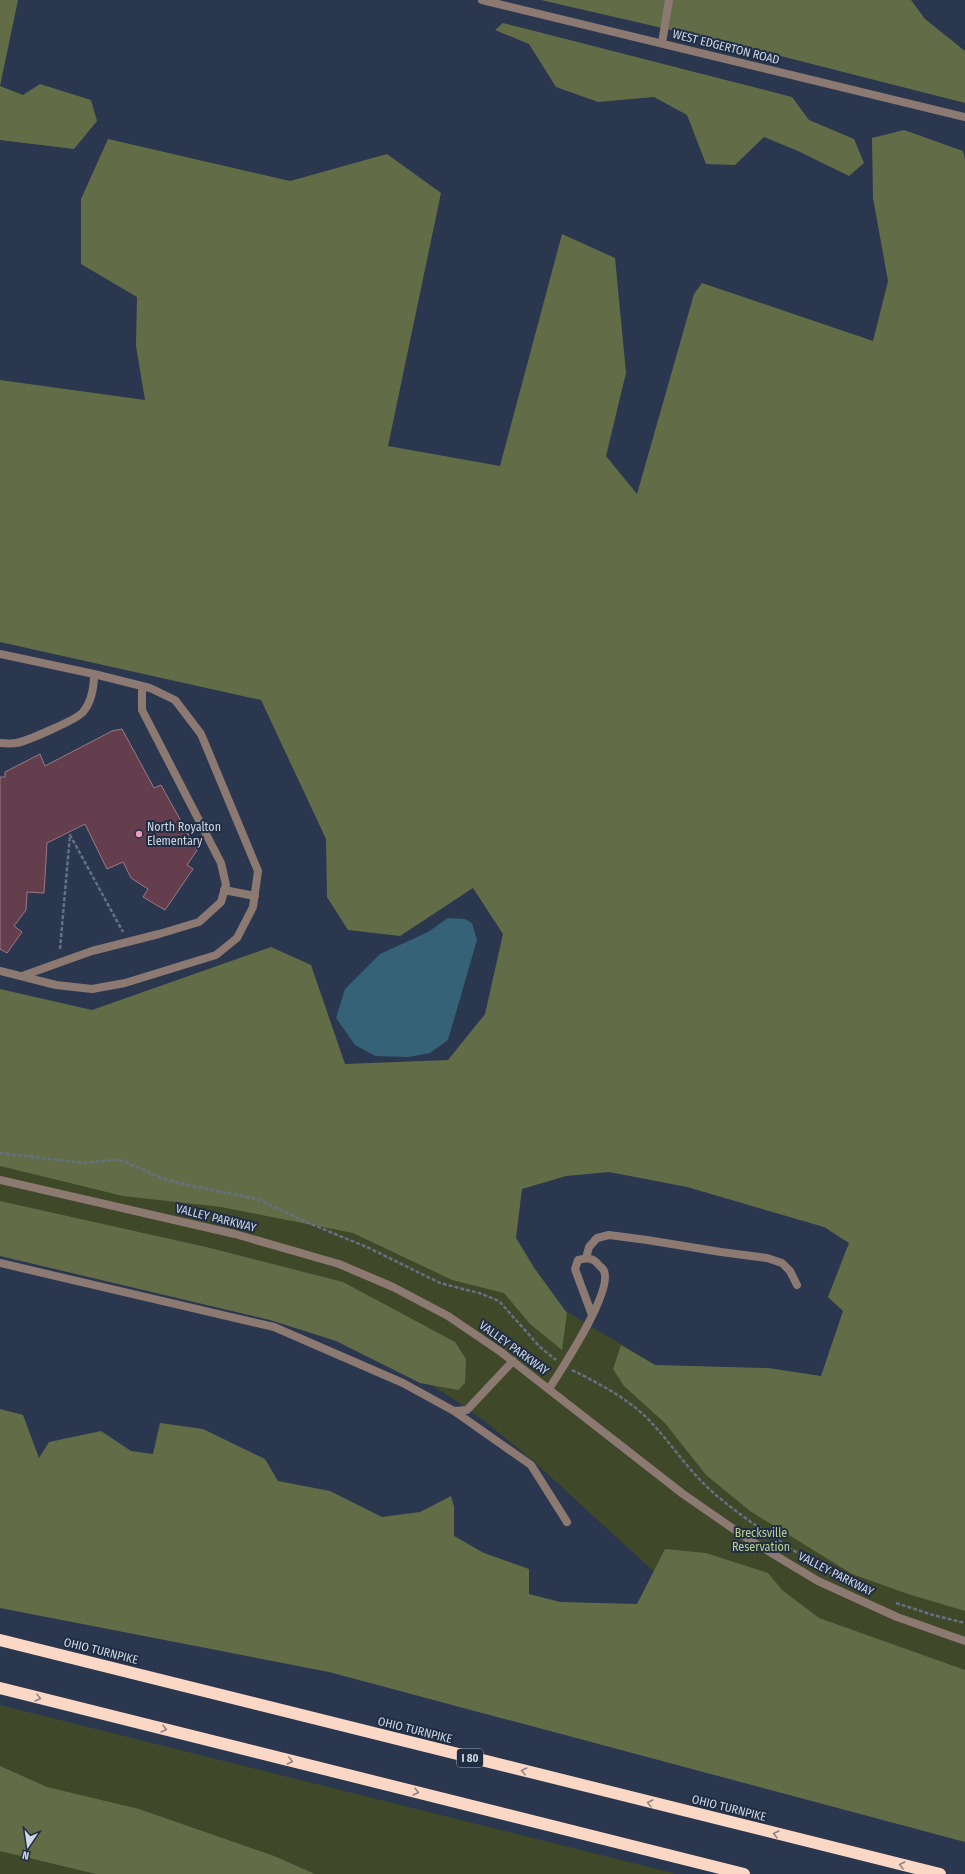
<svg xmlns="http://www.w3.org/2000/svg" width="965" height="1874" viewBox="0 0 965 1874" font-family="'Fira Sans Condensed',sans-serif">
	<rect width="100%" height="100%" fill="#2a374e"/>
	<!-- green -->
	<path fill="#3f4828" d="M0,1115L485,1263L965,1550V1704L708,1621L532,1460L487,1423L455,1400L418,1377L320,1330L0,1250Z
		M0,1705L677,1874H0Z"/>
	<!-- forest -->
	<path fill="#626d47" d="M0,0H18L0,86L23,95L40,84L91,100L97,121L74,149L0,140Z
		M541,0H911L925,19L965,51V103L749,48Z
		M503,23L792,97L809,120L854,139L864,163L849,176L798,151L764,137L735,165L706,164L687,115L654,97L598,102L556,87L529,44L495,30Z
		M904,130L963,151L965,160V1611L908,1594L852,1574L750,1511L706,1475L665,1423L624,1386L613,1369L621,1345L655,1365L768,1368L821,1376L843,1311L828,1297L849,1243L824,1227L687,1187L609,1172L566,1176L522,1189L516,1238L535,1269L567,1313L562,1350L530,1324L504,1293L452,1280L353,1233L221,1207L123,1196L0,1166V989L92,1010L271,947L311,965L345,1064L448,1060L485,1014L503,934L473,888L400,936L348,930L327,897L326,839L261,700L0,642V380L145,400L136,346L137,297L81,264V199L108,139L290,181L387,154L441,193L388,446L500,466L562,234L615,258L626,373L606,456L637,494L694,294L702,283L873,341L888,281L873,198L872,138Z
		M0,1201L206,1247L343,1282L455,1342L466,1359L465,1383L458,1390L420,1383L336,1341L270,1320L0,1256Z
		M0,1409L23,1415L39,1458L49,1442L101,1431L131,1451L153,1454L160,1423L203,1429L265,1459L278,1481L330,1491L382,1517L420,1512L451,1496L454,1507V1536L484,1553L529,1569V1594L560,1602L637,1604L665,1549L706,1553L768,1573L782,1590L819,1618L965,1670V1842L329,1672L0,1608Z
		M0,1766L47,1787L139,1809L274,1856L315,1874H96L0,1851Z"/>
	<!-- water -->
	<path fill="#356276" d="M448,918L465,919L472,923L477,940L448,1040L430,1053L408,1057L375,1056L355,1045L336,1018L345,989L380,954L428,932Z"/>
	<!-- building -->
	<path fill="#653e4d" stroke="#9b7985" d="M122,729L154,788L161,785L197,850L187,865L193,869L165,910L143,897L148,889L131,878L123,862L107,869L85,824L47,843L44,893L27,892L26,910L14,926L22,932L7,953L0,949V777H5V772L40,754L45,766L112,731Z"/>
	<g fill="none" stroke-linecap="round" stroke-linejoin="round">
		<!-- path -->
		<path stroke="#657084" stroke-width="2.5" stroke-dasharray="4 2" stroke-linecap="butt" d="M60,949L70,835L123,932
			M0,1153L84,1163L115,1160L123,1161L162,1178L183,1184L257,1199L306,1222L369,1248L440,1283L479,1293L499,1301L540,1347L556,1360
			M572,1370C598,1383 625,1397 646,1417C667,1438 683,1463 704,1484C737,1516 779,1540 817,1566L832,1574
			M896,1603L933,1615L965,1623"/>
		<!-- service -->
		<path stroke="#8c7971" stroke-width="8" d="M662,43L669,0
			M0,654L94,674C94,687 92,701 83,712C78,719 25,742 16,743C11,744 5,743 0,743
			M224,890L255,896
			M0,971L56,985L92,989L125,983L216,955L237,938L253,907L258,871L201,734L175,700L150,688L94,674
			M22,976L92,951L159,934L199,922L221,902L226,885L221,863L142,710V686
			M586,1258L589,1247L597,1238L609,1235L647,1240L721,1252L767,1258L782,1263L790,1271L797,1285
			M549,1389C561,1370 613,1292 604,1271C603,1268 599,1266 598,1264C592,1257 586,1258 578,1260L575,1269L592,1315"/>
		<!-- minor -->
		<path stroke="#8c7971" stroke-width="8" d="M0,1263L274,1327L403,1383L454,1411L531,1465L567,1522
			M454,1411L467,1410L513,1361"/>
		<!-- tertiary -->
		<path stroke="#8c7971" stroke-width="8" d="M482,0L965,117
			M0,1180L235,1234L339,1264L393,1287L448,1316L501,1352L683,1494L748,1539L818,1581L897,1617L965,1641"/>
		<!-- motorway -->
		<path stroke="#fbd7c5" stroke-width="12" d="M0,1640L940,1874
			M0,1688L744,1874"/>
	</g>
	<!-- one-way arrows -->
	<defs><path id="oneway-chevron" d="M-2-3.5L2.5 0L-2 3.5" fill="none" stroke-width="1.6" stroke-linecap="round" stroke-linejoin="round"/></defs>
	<g stroke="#8e8284">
		<use href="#oneway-chevron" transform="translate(38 1698) rotate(14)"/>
		<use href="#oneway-chevron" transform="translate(164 1729) rotate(14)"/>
		<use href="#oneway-chevron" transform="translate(290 1761) rotate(14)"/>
		<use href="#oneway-chevron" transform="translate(524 1771) rotate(-166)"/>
		<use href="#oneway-chevron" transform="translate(416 1792) rotate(14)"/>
		<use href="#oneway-chevron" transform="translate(650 1803) rotate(-166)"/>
		<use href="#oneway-chevron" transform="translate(776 1834) rotate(-166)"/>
		<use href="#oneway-chevron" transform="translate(902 1865) rotate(-166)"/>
	</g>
	<!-- markers -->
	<circle fill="#ef9ab8" stroke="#202d43" stroke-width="1.5" cx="139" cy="834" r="4"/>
	<g text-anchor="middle" stroke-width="4" stroke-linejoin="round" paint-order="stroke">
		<!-- shield labels -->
		<rect fill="#202d43" stroke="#9aa4b4" stroke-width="1" x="457" y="1749" width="26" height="18" rx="3"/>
		<g font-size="11" font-weight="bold" fill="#ced7e5">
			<text x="470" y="1762">I 80</text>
		</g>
		<!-- street labels -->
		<g font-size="12" fill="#ced7e5" stroke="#202d43">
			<text transform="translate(726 47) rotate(14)" y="4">WEST EDGERTON ROAD</text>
			<text transform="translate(216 1218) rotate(14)" y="4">VALLEY PARKWAY</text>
			<text transform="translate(514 1348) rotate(36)" y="4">VALLEY PARKWAY</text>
			<text transform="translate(836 1574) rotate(27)" y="4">VALLEY PARKWAY</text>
			<text transform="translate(101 1651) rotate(14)" y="4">OHIO TURNPIKE</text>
			<text transform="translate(415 1730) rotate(14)" y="4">OHIO TURNPIKE</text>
			<text transform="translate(729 1808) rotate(14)" y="4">OHIO TURNPIKE</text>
		</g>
		<!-- poi labels -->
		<g font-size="12" fill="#ced7e5" stroke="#202d43" text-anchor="start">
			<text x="147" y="831">North Royalton<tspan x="147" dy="14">Elementary</tspan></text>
		</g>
		<!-- park labels -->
		<g font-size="12" fill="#bdd08f" stroke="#202d43">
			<text x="761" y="1537">Brecksville<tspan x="761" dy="14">Reservation</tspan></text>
		</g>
	</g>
	<!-- north arrow -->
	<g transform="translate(28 1846) rotate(193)" stroke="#202d43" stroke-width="3" paint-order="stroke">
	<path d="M0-3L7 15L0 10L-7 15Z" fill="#ced7e5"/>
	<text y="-6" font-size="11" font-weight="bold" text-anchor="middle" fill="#ced7e5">N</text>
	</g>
</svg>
